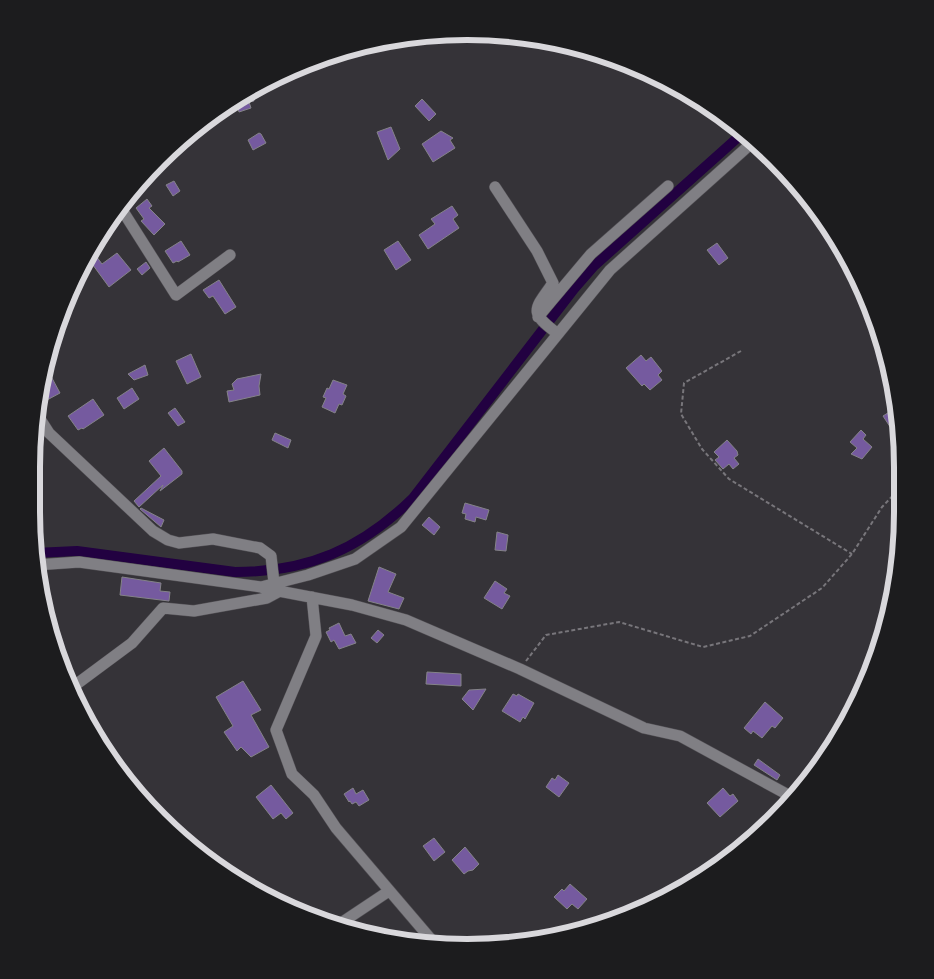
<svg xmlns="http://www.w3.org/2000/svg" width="934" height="979" viewBox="0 0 934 979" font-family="'IBM Plex Sans',sans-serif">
	<rect width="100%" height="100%" fill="#353338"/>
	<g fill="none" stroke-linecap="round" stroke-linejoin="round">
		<!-- canal -->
		<path stroke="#220141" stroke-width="10" d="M35,553L77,551L235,572C308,572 361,549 413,498L574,289L594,266L744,132"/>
	</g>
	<!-- building -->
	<path fill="#755a9f" stroke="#848388" d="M250,89L254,101L249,102L251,108L239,112L235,101L239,99V97Z
		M422,99L436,114L429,121L415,106Z
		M391,127L400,149L388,160L377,132Z
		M441,131L453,138L450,140L455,148L433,162L422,144Z
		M259,133L261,134L266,143L253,150L248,140Z
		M174,181L180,191L173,196L166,185Z
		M147,199L152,206L149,208L165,224L154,235L141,221L144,219L136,208Z
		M452,206L458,215L453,219L459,228L428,249L419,235L435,224L431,219Z
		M181,241L190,255L178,262L177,261L173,263L165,251Z
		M398,241L411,260L396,270L384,250Z
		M717,243L728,258L719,265L707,250Z
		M117,253L131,270L109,287L90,261L96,256L102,264Z
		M146,262L150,268L142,275L137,269Z
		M219,280L236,307L225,314L213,296L209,298L203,290Z
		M191,354L201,377L187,384L176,361Z
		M641,355L646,361L651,357L662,371L658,375L662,380L650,390L644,384L642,386L626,368Z
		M45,365L60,393L47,400L43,392Z
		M145,365L148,375L134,380L128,374Z
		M261,374L259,386L260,395L229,402L227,391L234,390L232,384L237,379Z
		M333,380L347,385L343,394L346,396L342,405L339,404L335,413L322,407L326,398L323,397L327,388L329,389Z
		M132,388L139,399L124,409L117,398Z
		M93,399L104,415L83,429L82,428L78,430L68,416Z
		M175,408L185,422L178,426L168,413Z
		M894,409L899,418L900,442L883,416Z
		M861,430L866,435L863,439L872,447L862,459L851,454L857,448L850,442Z
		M275,433L291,440L288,448L272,440Z
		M727,440L737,451L738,455L734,458L739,464L733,469L729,464L723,469L715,460L719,457L714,452Z
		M164,448L182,471V474L160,491L163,485L139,507L134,501L161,476L149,461Z
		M465,503L489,510L486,520L476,517L475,522L465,519L466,514L462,513Z
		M141,508L164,520L161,527L140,509Z
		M429,517L440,527L434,535L422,525Z
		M497,532L508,535L506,551L495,550Z
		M379,567L396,574L388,592L404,598L399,609L368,601Z
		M122,577L161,583L160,591L170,592L169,601L120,595Z
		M495,581L507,589L504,593L510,596L502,609L484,598Z
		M339,623L345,636L351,634L356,643L339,649L334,640L331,642L326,632L330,630L329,628Z
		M378,630L384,635L377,643L371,638Z
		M427,672L461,674V686L426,684Z
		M243,681L261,710L251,715L269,747L251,757L241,747L237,751L224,732L233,726L216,697Z
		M486,689L473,710L462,699L469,690Z
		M513,694L517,696L518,694L534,703L525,719L523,717L520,722L502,711Z
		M765,702L783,718L775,728L772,726L762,738L753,731L751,734L744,728Z
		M758,759L780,775L777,780L754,765Z
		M558,775L569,783L559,797L546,787L552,778L555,780Z
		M271,785L293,813L286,819L281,813L273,819L256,797Z
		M353,788L356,794L363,790L369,800L359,806L356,802L352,804L350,801L349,802L344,794Z
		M723,788L730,796L733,794L738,801L720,817L707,803Z
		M434,838L445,852L434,861L423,846Z
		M465,847L479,864L473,870L468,871L464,874L452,860Z
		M570,884L587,899L578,909L572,904L567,909L554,897L562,889L564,891Z"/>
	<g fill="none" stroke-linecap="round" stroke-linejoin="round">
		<defs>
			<path id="minor" d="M495,187L537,251L553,283C533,311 529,312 558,334
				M119,205L176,295L230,255
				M538,317L591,254L668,186
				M40,419L49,433L153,531L168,540L179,543L213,539L260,548L271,556L274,583
				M36,565L79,562L261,587L308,575L355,559L401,527L610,270L754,141
				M263,588L352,605L406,620L520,669L644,728L680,736L792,797
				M312,597L316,636L276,730L292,774L314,795L336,828L435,944
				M70,689L132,643L163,608L194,611L267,598L280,591
				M335,927L389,891"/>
		</defs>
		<!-- minor casing -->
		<use href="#minor" stroke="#525055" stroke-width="12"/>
		<!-- path -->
		<path stroke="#78767b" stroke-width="2" stroke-dasharray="4 2.5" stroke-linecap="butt" d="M741,351L684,383L681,414L702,449L729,479L852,554
			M526,661L546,635L619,622L703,647L750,636L822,588L852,554L882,507L902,486"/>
		<!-- minor -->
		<use href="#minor" stroke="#807f84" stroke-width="11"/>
	</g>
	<!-- crop -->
	<path d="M0 0H934V979H0ZM467 40H467A427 427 0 0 1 894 467V512A427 427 0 0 1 467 939H467A427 427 0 0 1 40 512V467A427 427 0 0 1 467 40Z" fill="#1c1c1e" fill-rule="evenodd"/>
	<path fill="none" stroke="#d9d8dc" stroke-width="6" d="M467 40H467A427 427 0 0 1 894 467V512A427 427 0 0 1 467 939H467A427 427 0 0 1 40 512V467A427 427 0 0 1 467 40Z"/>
</svg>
